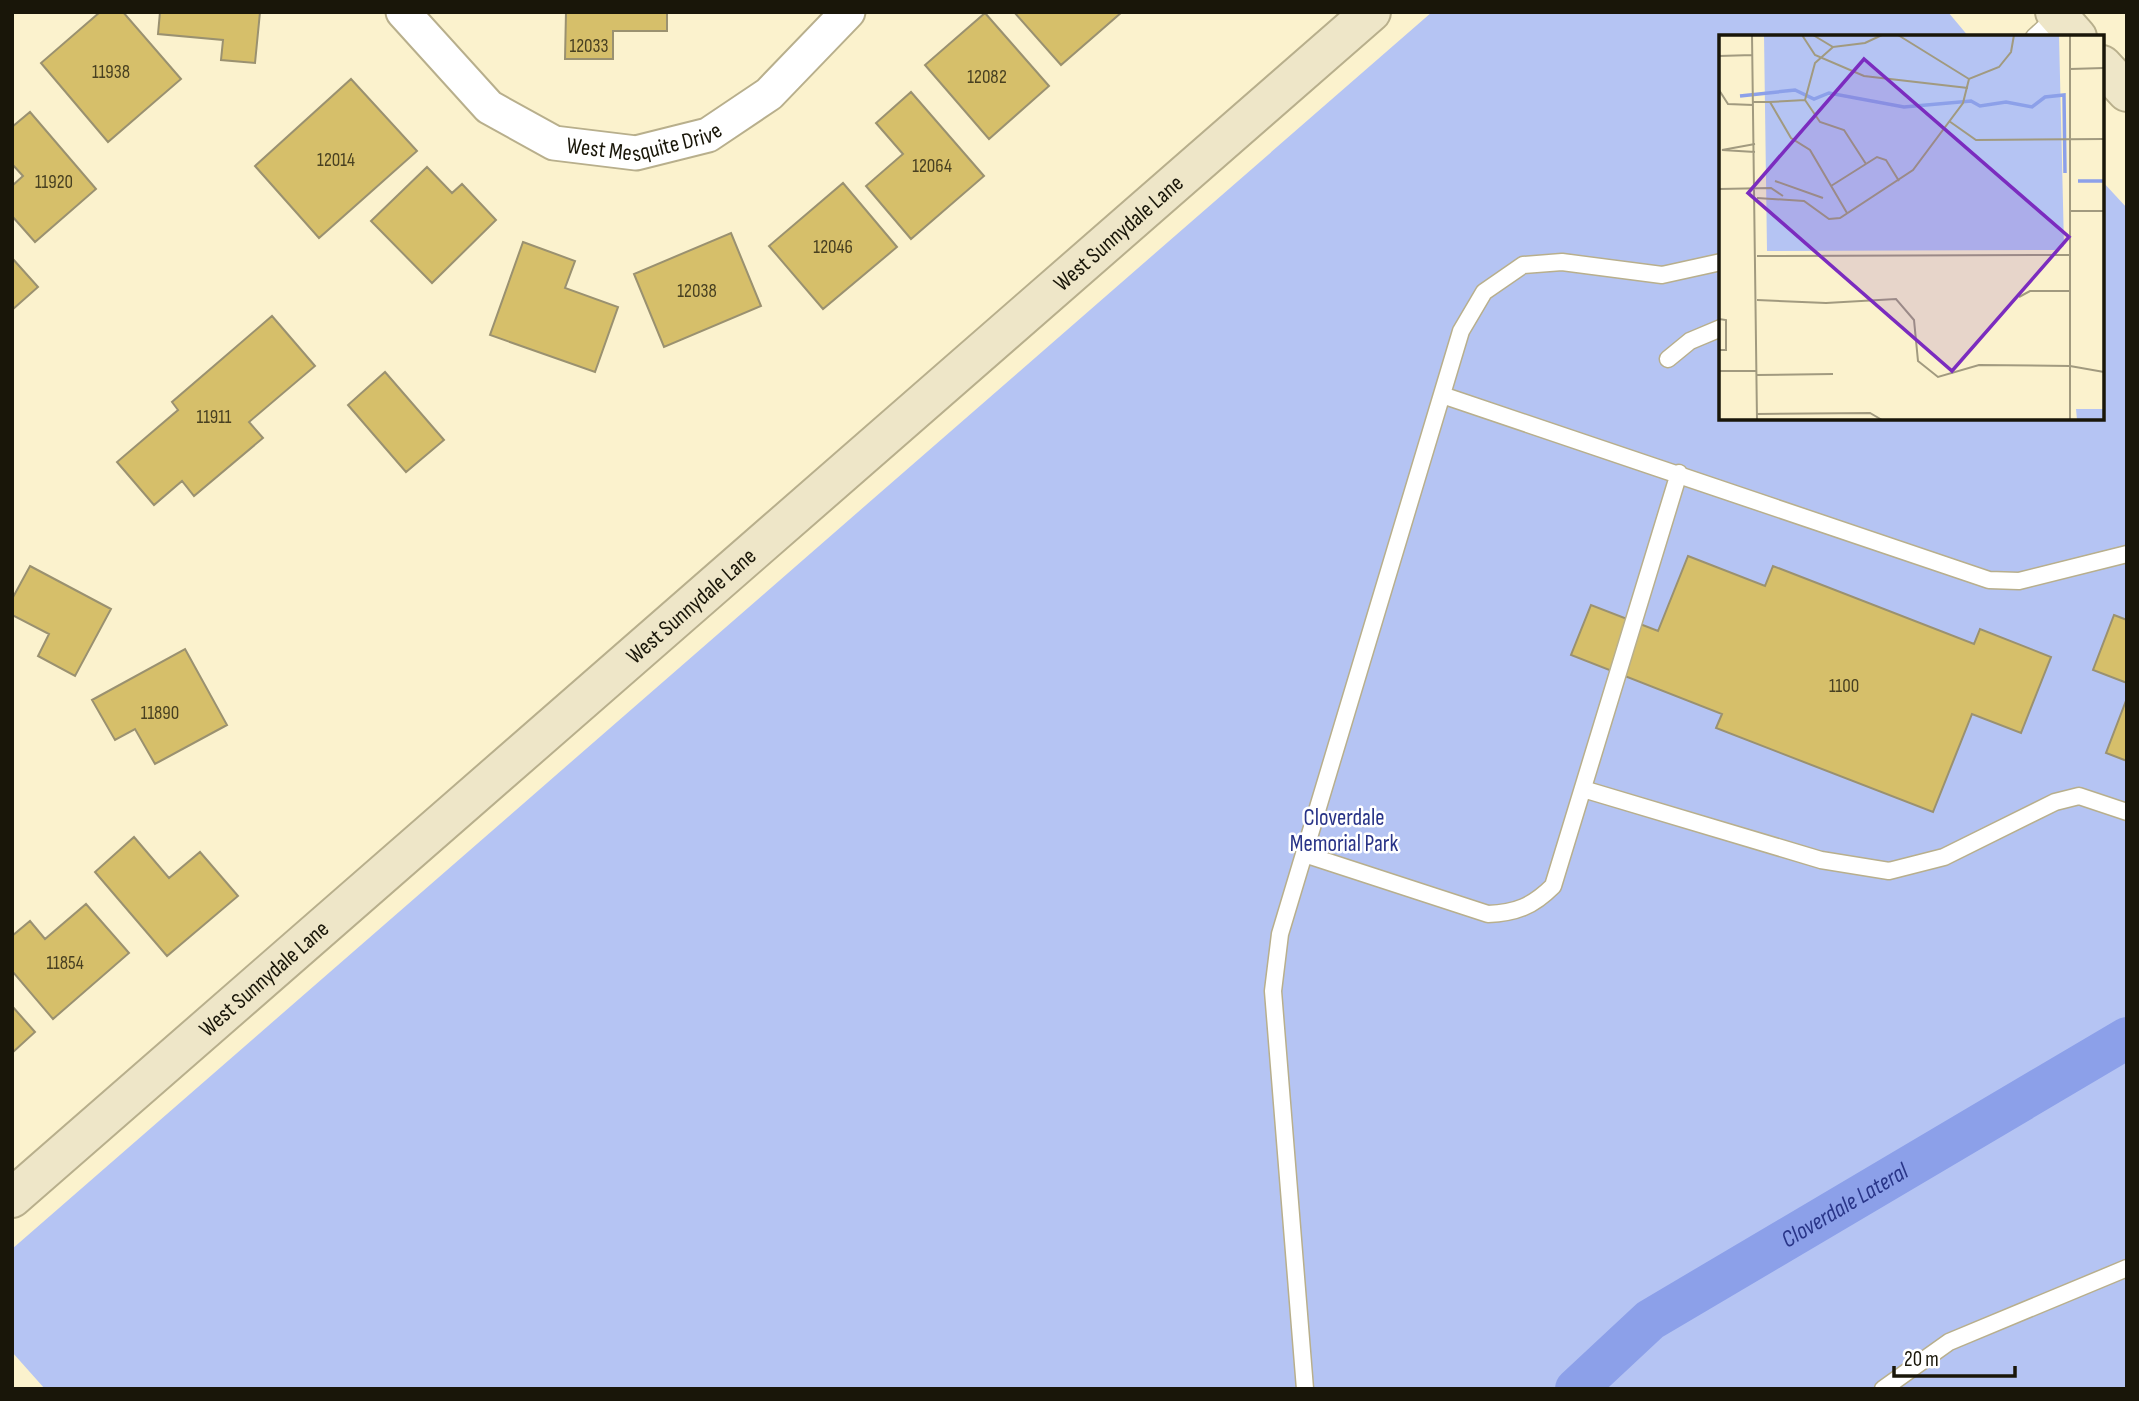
<svg xmlns="http://www.w3.org/2000/svg" width="2139" height="1401" viewBox="0 0 2139 1401" font-family="'Sofia Sans Condensed',sans-serif">
	<rect width="100%" height="100%" fill="#fbf2cd"/>
	<!-- green -->
	<path fill="#b5c4f3" d="M1432,12H1948L1969,37H1721V418H2102V181L2127,208V1389H45L12,1352V1249Z"/>
	<g fill="none" stroke-linecap="round" stroke-linejoin="round">
		<!-- canal -->
		<path stroke="#8ca0e9" stroke-width="42" id="s1" d="M1576,1389L1650,1320L2127,1038"/>
	</g>
	<!-- building -->
	<path fill="#d6bf6a" stroke="#9a9170" stroke-width="2" d="M100,12H123L181,79L108,142L41,63Z
		M160,12H260L255,63L221,60L223,40L158,34Z
		M566,12H667V31H613V59H565Z
		M1014,12H1122L1061,65Z
		M985,13L1049,86L989,139L925,65Z
		M351,79L417,151L319,238L255,166Z
		M911,92L984,176L911,239L866,186L903,154L876,123Z
		M30,112L96,189L35,242L12,216V186L23,176L12,164V127Z
		M427,167L452,193L462,184L496,220L432,283L371,221Z
		M843,183L897,247L823,309L769,246Z
		M731,233L761,306L664,347L634,274Z
		M523,242L575,261L565,288L618,307L595,372L490,335Z
		M12,258L38,287L12,310Z
		M272,316L315,366L249,422L263,438L194,496L182,481L154,505L117,462L178,410L172,402Z
		M385,372L444,440L406,472L348,405Z
		M1688,556L1765,586L1773,566L1974,644L1980,629L2051,657L2021,733L1972,714L1933,812L1716,728L1722,714L1571,655L1591,605L1658,631Z
		M30,566L111,609L75,676L38,656L49,634L12,615V599Z
		M2114,615L2127,620V683L2093,670Z
		M185,649L227,725L155,764L135,729L115,740L92,700Z
		M2127,698V761L2106,753Z
		M134,837L169,878L200,852L238,896L167,956L95,872Z
		M86,904L129,953L53,1019L12,971V936L30,921L45,939Z
		M12,1006L35,1032L12,1053Z"/>
	<g fill="none" stroke-linecap="round" stroke-linejoin="round">
		<defs>
			<path id="lane" d="M2034,37L2058,15
				M1668,359L1690,341L1721,328
				M1442,395L1989,580L2019,581L2127,554
				M1583,789L1821,860L1889,871L1944,857L2055,802L2079,796L2127,812
				M1304,854L1488,914C1516,913 1533,906 1553,886L1679,473
				M1305,1389L1273,991L1280,934L1461,331L1484,292L1523,265L1562,262L1662,275L1721,262
				M1883,1389L1949,1342L2127,1268"/>
			<g id="street">
				<path id="s2" d="M403,12L489,107L554,143L636,153L708,135L769,94L848,12"/>
			</g>
			<g id="secondary">
				<path d="M2055,12L2077,37"/>
				<path d="M2102,65L2127,92"/>
				<path id="s3" d="M12,1198L1371,12"/>
			</g>
		</defs>
		<!-- lane casing -->
		<use href="#lane" stroke="#b8af8c" stroke-width="19"/>
		<!-- street casing -->
		<use href="#street" stroke="#b8af8c" stroke-width="37"/>
		<!-- secondary casing -->
		<use href="#secondary" stroke="#b8af8c" stroke-width="42"/>
		<!-- lane -->
		<use href="#lane" stroke="#fff" stroke-width="16"/>
		<!-- street -->
		<use href="#street" stroke="#fff" stroke-width="33"/>
		<!-- secondary -->
		<use href="#secondary" stroke="#eee6c8" stroke-width="38"/>
	</g>
	<g text-anchor="middle" stroke-width="5" stroke-linejoin="round" paint-order="stroke">
		<!-- number labels -->
		<g font-size="19" fill="#484021">
			<text x="589" y="52">12033</text>
			<text x="111" y="78">11938</text>
			<text x="987" y="83">12082</text>
			<text x="336" y="166">12014</text>
			<text x="932" y="172">12064</text>
			<text x="54" y="188">11920</text>
			<text x="833" y="253">12046</text>
			<text x="697" y="297">12038</text>
			<text x="214" y="423">11911</text>
			<text x="1844" y="692">1100</text>
			<text x="160" y="719">11890</text>
			<text x="65" y="969">11854</text>
		</g>
		<!-- street labels -->
		<g font-size="23" fill="#191609" stroke="#fff">
			<text dy="8" stroke="none"><textPath href="#s2" startOffset="294">West Mesquite Drive</textPath></text>
			<text dy="8" stroke="none"><textPath href="#s3" startOffset="1468">West Sunnydale Lane</textPath></text>
			<text dy="8" stroke="none"><textPath href="#s3" startOffset="901">West Sunnydale Lane</textPath></text>
			<text dy="8" stroke="none"><textPath href="#s3" startOffset="334">West Sunnydale Lane</textPath></text>
		</g>
		<!-- park labels -->
		<g font-size="23" fill="#283387" stroke="#fff">
			<text x="1344" y="825">Cloverdale<tspan x="1344" dy="26">Memorial Park</tspan></text>
		</g>
		<!-- water labels -->
		<g font-size="24" font-style="italic" fill="#293588" stroke="#fff">
			<text dy="8" stroke="none"><textPath href="#s1" startOffset="327">Cloverdale Lateral</textPath></text>
		</g>
	</g>
	<!-- overview -->
	<g transform="translate(1719 35)">
		<rect width="385" height="385" fill="#fbf2cd"/>
		<path d="M45,0H340L345,211L340,215L48,216ZM357,374H385V385H358Z" fill="#b5c4f3"/>
		<path fill="none" stroke="#8ca0e9" stroke-width="3.5" d="M21,61L76,55L95,64L110,58L185,72L252,66L261,71L287,67L313,72L326,62L345,60L346,138M359,146H385"/>
		<path fill="none" stroke="#a19a7f" stroke-width="2" d="M33,0L38,385M83,0L96,20L145,41L249,53M94,0L114,12L146,8L163,0M179,0L250,44L280,32L292,17L295,0M0,21L34,20M351,34L385,33M0,55L9,69L34,70M86,65L96,28L114,12M34,67H51L72,103L91,115L128,178M51,67L86,65L101,87L125,95L147,129M230,86L257,105L385,104M36,117L3,115L36,109M56,146L104,163M112,151L158,122L167,125L180,146M0,154L52,153L64,161M38,163L85,166L110,184L121,183L194,135L244,68L250,44M352,176H385M38,221L351,220M300,262L311,256H351M38,265L107,268L177,264L195,285L199,326L219,342L260,330L351,331L385,337M0,284L7,285V315H0M0,336H38M38,340L114,339M38,379L151,378L163,385M351,385V0"/>
		<path fill="#7b2cbf" fill-opacity="0.15" stroke="#7b2cbf" stroke-width="3.5" d="M145,24L350,202L233,336L29,158Z"/>
		<rect width="385" height="385" fill="none" stroke="#191609" stroke-width="3.5"/>
	</g>
	<!-- border -->
	<rect width="2139" height="1401" fill="none" stroke="#191609" stroke-width="28"/>
	<!-- scale -->
	<path d="M1894 1366v10h121v-10" fill="none" stroke="#191609" stroke-width="3.5"/>
	<text x="1904" y="1366" font-size="21" fill="#191609" stroke="#ffffff" stroke-width="5" paint-order="stroke">20 m</text>
</svg>
